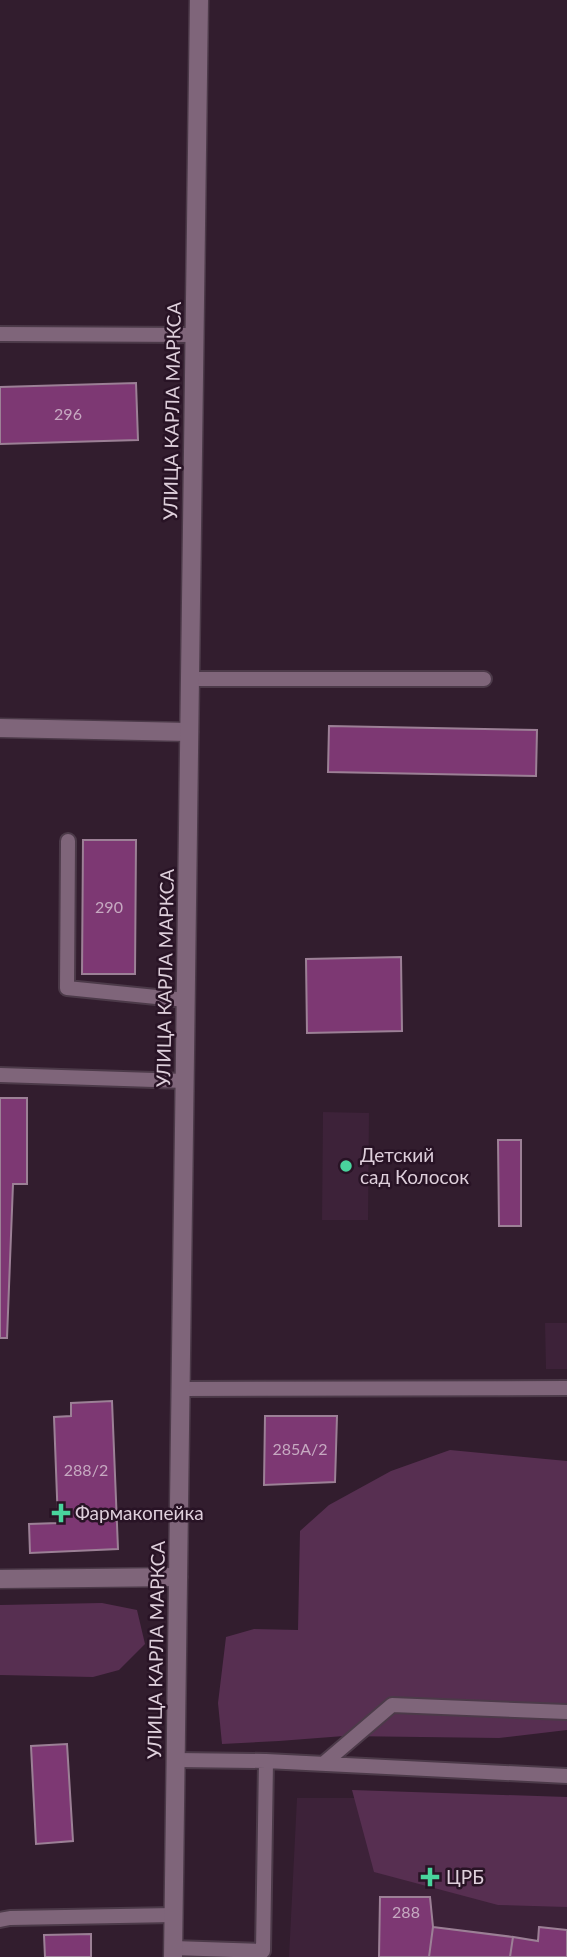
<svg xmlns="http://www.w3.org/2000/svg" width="567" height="1957" viewBox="0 0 567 1957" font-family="Lato,sans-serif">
	<rect width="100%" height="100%" fill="#321d2e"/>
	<!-- built -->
	<path fill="#3d2239" d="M323,1112L369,1113L368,1220H322Z
		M545,1323H567V1369H546Z
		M297,1798H567V1957H289Z"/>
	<!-- green -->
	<path fill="#572f51" d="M450,1450L567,1461V1730L499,1738L344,1736L279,1741L222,1744L218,1703L226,1637L254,1629L298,1630L300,1531L329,1505L391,1471Z
		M102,1603L137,1610L145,1644L119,1670L93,1677L0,1675V1605Z
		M352,1790L567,1797V1907L498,1905L374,1872Z"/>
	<!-- building -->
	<path fill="#7d3873" stroke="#9c8096" stroke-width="2" d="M136,383L138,440L0,444V387Z
		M329,726L537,730L536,776L328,772Z
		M83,840H136L135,974H82Z
		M401,957L402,1031L307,1033L306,959Z
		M0,1098H27V1184H13L7,1338H0Z
		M498,1140H521V1226H499Z
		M112,1401L118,1549L30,1553L29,1524L58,1523L54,1417L71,1416V1403Z
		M265,1416H337L335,1482L264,1485Z
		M67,1744L73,1841L36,1844L31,1746Z
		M380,1897H430L433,1927L429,1957H379Z
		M433,1927L513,1937L510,1957H429Z
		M539,1927L567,1930V1957H510L513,1937L538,1941Z
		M91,1934V1957H45L44,1935Z"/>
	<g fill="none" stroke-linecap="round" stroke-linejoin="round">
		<defs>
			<path id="lane" d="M0,334L194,335
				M190,679H484
				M68,841L67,988L186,1000
				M0,1075L185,1081
				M181,1389L567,1388
				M176,1760L266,1761L567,1776
				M323,1764L392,1705L567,1712
				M0,1920L10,1918L174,1915
				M173,1948L263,1951L266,1761"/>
			<path id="street" d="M0,728L189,732
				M0,1579L178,1577"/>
			<path id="secondary" d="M173,1957L199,0"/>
		</defs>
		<!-- lane casing -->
		<use href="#lane" stroke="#4c3a49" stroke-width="18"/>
		<!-- street casing -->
		<use href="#street" stroke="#4c3a49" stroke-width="21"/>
		<!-- secondary casing -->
		<use href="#secondary" stroke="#4c3a49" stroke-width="21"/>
		<!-- lane -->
		<use href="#lane" stroke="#7f657a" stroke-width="14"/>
		<!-- street -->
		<use href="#street" stroke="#7f657a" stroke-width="18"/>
		<!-- secondary -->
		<use href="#secondary" stroke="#7f657a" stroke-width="18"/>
	</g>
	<!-- markers -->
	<g fill="#49d49d" stroke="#281325" stroke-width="2.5">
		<circle cx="346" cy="1166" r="7"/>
		<path d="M57.5 1502.5h7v7h7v7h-7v7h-7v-7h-7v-7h7z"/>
		<path d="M426.5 1866.5h7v7h7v7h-7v7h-7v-7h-7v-7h7z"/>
	</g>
	<g text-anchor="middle" stroke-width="5" stroke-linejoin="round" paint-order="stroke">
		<!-- number labels -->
		<g font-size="16" fill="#c6a9c1">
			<text x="68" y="420">296</text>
			<text x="109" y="913">290</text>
			<text x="300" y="1455">285А/2</text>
			<text x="86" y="1476">288/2</text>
			<text x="406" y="1918">288</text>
		</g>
		<!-- street labels -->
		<g font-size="19" fill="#decfdb" stroke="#281325">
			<text transform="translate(172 411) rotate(-89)" y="7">УЛИЦА КАРЛА МАРКСА</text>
			<text transform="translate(165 978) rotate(-89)" y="7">УЛИЦА КАРЛА МАРКСА</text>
			<text transform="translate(156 1650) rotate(-89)" y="7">УЛИЦА КАРЛА МАРКСА</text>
		</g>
		<!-- poi labels -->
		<g font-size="19" fill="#decfdb" stroke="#281325" text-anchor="start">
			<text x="360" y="1162">Детский<tspan x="360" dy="22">сад Колосок</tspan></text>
			<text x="75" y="1520">Фармакопейка</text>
			<text x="446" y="1884">ЦРБ</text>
		</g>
	</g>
</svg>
